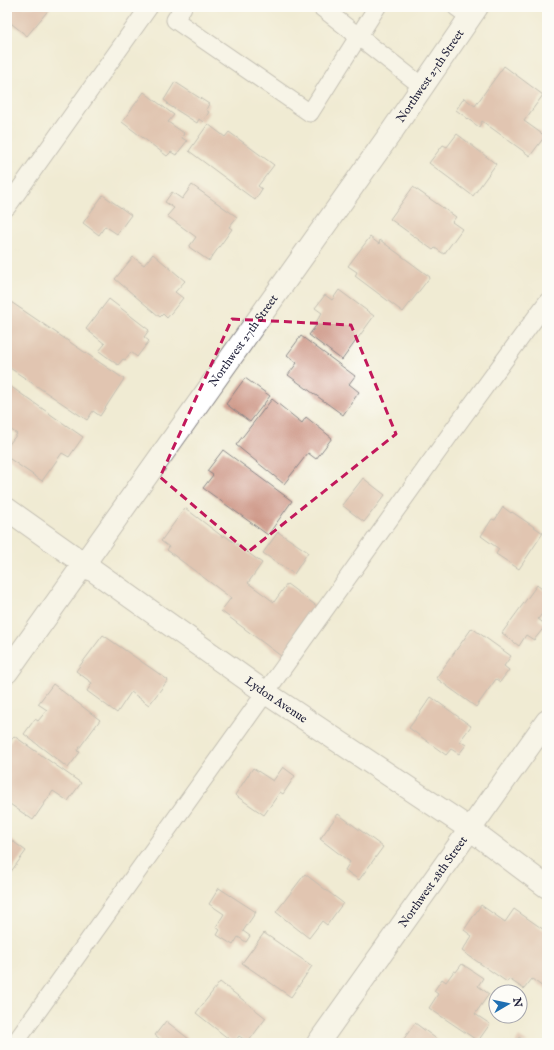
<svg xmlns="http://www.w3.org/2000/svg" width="554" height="1050" viewBox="0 0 554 1050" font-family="'IM FELL English',serif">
	<rect width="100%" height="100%" fill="#fdfcf7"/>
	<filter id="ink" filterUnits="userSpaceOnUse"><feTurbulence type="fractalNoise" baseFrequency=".025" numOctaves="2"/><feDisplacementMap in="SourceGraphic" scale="8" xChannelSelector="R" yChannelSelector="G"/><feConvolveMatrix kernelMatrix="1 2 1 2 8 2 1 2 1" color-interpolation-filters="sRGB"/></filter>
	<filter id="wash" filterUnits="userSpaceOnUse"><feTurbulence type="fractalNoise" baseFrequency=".012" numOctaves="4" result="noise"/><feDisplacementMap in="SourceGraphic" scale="16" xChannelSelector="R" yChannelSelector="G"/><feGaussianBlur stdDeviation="0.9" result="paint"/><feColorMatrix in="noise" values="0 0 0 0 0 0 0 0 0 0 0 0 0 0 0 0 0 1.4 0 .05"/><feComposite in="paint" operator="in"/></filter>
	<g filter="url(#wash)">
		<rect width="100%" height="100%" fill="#f0ebd3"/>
		<g id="blocks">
			<!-- building -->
			<path fill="#ce9888" d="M7,7H51L27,36L7,20Z
				M504,66L543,95L524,121L545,136L530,156L482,121L479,127L456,110L464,98L475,106Z
				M175,82L209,104L206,110L209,112L203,122L199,119L197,123L167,104L168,103L164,100Z
				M144,92L174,115L168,122L184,133L182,138L187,141L176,155L171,152L167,156L122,122Z
				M208,124L225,137L229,132L274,165L258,186L262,189L255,200L189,151Z
				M457,134L496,164L473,196L429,163L443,145L447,147Z
				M192,185L237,217L229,227L232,229L209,261L189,247L196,237L167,216L174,208L165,202L172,192L182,199Z
				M413,187L456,217L452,222L462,229L444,254L435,248L433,250L390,219Z
				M103,195L131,215L117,234L105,226L99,235L83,223Z
				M370,237L379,244L380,240L430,277L403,312L355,276L357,272L348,266Z
				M153,254L185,281L175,292L183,298L167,318L163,314L160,317L115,279L133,257L144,265Z
				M339,290L374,316L342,360L309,335L318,323L316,322L322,313L315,308L325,295L332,300Z
				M109,299L149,330L144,337L149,341L137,357L131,352L125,360L123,359L118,365L99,351L105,344L86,329Z
				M8,300L124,379L100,416L93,411L87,420L7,366V303Z
				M301,336L355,376L349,384L359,392L343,415L288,375L297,363L287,355Z
				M245,378L270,396L250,422L226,404Z
				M7,384L83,437L69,457L62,453L42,481L7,457V447L17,434L7,427Z
				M272,399L302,423L306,417L332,438L316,459L308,453L284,484L236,445Z
				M223,450L292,501L268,535L203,488L213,475L207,471Z
				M363,478L385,495L364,522L342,505Z
				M503,507L511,513L512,512L543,533L519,569L496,554L499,549L481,536L492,519L495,520Z
				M185,508L223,537L224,535L262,563L248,583L274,602L287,584L322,610L285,659L221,611L231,598L167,550L169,547L161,541Z
				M278,532L308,552L294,574L263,553Z
				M537,585L547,593V611L545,610L538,619L546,625L534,640L526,635L519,646L502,633Z
				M472,628L511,656L504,666L509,670L500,682L496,679L476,707L436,678Z
				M103,635L168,680L149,705L131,692L117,713L87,691L92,683L76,671Z
				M53,684L100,720L77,751L80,752L68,768L24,734L35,719L38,721L47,710L38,704Z
				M431,697L471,726L460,741L466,745L459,754L451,749L446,755L409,728Z
				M14,736L81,783L68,801L53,791L33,820L7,802V746Z
				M283,767L295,776L283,794L280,792L264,815L235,795L253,768L273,781Z
				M338,814L383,847L359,880L345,870L350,862L320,839Z
				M7,837L26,851L7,877Z
				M305,874L343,903L327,925L322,921L309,938L276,912Z
				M219,888L256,912L243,931L250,936L246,942L238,937L233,945L217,935L220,930L216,927L224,914L209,904Z
				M481,905L505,922L514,909L547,932V990L532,979L524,989L509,979L507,982L462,951L472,936L464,930Z
				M264,933L312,966L291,997L242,963Z
				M462,964L483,978L478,986L489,994L475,1014L490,1024L478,1041L429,1008L438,994L434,991L442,979L446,982L454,971L456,972Z
				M220,982L266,1018L248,1042L239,1036L234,1043L196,1013Z
				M166,1021L194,1043H157L160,1039L155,1035Z
				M415,1023L442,1043H401Z
				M519,1037L528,1043H515Z"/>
		</g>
	</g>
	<g filter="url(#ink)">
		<use href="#blocks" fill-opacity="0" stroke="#898687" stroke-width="1"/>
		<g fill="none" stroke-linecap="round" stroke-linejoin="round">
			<defs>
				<path id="lane" d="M183,7L175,20L310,113L377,7
					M321,7L423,87
					M456,7L470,17
					M7,207L149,7
					M15,1043L454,429L547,302"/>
				<g id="street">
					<path id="s1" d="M7,509L266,693L470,829L547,887"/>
					<path id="s2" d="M7,672L390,134L477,7"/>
					<path id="s3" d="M318,1043L547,721"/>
				</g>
			</defs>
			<!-- lane casing -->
			<use href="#lane" stroke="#898687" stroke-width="19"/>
			<!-- street casing -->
			<use href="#street" stroke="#898687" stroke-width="24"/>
			<!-- lane -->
			<use href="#lane" stroke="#fff" stroke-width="17"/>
			<!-- street -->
			<use href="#street" stroke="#fff" stroke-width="22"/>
		</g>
	</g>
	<!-- marked area -->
	<path d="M0 0H554V1050H0ZM232,319L351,325L396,434L248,552L160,477Z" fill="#f0ebd3" fill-opacity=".55" fill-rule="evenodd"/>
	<path fill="none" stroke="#c2185b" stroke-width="3" stroke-dasharray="8 5" stroke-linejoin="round" d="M232,319L351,325L396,434L248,552L160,477Z"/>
	<g text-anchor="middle" stroke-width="3" stroke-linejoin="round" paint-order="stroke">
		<!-- street labels -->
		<g font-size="12" fill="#22223b" stroke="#fdfcf7">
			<text dy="4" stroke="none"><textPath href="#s2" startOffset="731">Northwest 27th Street</textPath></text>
			<text dy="4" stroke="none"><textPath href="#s2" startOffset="407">Northwest 27th Street</textPath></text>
			<text dy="4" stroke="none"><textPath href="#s1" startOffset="330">Lydon Avenue</textPath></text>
			<text dy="4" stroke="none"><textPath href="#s3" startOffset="198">Northwest 28th Street</textPath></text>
		</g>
	</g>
	<!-- margin -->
	<rect width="554" height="1050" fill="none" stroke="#fdfcf7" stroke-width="24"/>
	<!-- north arrow -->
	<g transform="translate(508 1004) rotate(81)"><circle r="19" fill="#fdfcf7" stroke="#a5a5ac"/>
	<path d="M0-3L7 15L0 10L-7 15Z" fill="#1f6fb2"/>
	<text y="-6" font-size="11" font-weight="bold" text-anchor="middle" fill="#22223b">N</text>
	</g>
</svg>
